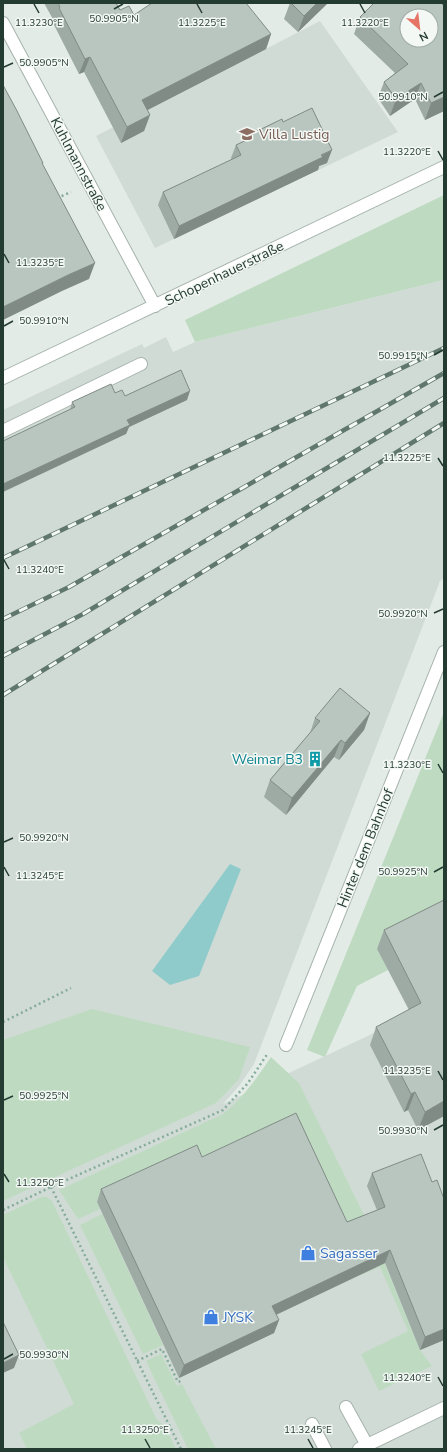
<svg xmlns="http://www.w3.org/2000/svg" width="447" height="1452" viewBox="0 0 447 1452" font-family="'Nunito Sans',sans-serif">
	<rect width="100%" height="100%" fill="#e3ebe6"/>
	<!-- built -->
	<path fill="#d1dbd5" d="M320,21L398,132L155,248L96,136Z
		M444,280V578L440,581L254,1064L239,1086L223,1104L444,1000V1449H3V410L142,344L144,348L166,337L173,352L195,342Z"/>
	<!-- green -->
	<path fill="#bedbc2" d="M444,195V280L195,342L185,320Z
		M444,712V914L377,948L388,970L357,986L325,1057L307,1050Z
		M92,1009L250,1047L239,1079L216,1103L3,1201V1040Z
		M271,1057L299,1083L369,1225L420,1350L432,1366L379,1391L361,1354L408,1331L380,1267L361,1275L291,1126L97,1202L100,1209L78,1219L59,1190L223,1114C243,1098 257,1078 271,1057Z
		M41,1197H47L52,1201L157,1420L165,1426L176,1449H27L19,1433L74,1404L3,1257V1215Z
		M102,1214L163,1345L143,1354L80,1225Z
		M161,1354L177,1386L182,1384L216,1449H188L146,1361Z"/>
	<!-- water -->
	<path fill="#90cbcb" d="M230,864L241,869L199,976L170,985L152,971Z"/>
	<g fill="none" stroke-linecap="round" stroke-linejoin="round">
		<defs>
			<path id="minor" d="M3,23L155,306
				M3,378L444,167
				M3,431L141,364
				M286,1045L444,652
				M346,1407L367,1445
				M312,1424L325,1449
				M359,1449L444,1408"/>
		</defs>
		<!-- minor casing -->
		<use href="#minor" stroke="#a6b3ac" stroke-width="14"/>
		<!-- path -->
		<path stroke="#86ac9b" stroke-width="2.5" stroke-dasharray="2 3" stroke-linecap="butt" d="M57,198L71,192
			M3,1022L71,988
			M51,1187L181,1449
			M3,1210L51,1187L223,1110L248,1083L268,1053
			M137,1361L162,1349L178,1382L181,1381"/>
		<!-- minor -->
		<use href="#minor" stroke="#fff" stroke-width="12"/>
		<defs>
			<path id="rail" d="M3,558L444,348
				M3,619L69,587L444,373
				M3,656L83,614L444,398
				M3,695L444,423"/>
		</defs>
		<!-- rail casing -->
		<use href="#rail" stroke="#5f776d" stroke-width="4.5"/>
		<!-- rail -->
		<use href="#rail" stroke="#f3f8f5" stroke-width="3" stroke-dasharray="9" stroke-linecap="butt"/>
	</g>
	<!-- wall -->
	<path fill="#9eaaa4" d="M44,3H116L120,10L134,15L271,34L266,49L147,110L150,115L144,131L121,143L84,72L79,74L53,23L54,21Z
		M290,3H328L298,32L284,19Z
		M374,3L444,111L425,120L415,99L390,116L378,98L384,82L395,73L354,34L360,17Z
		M283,122L327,163L319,166L318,170L174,239L158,205L163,192L232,160L231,158L236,145L250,139L251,134Z
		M115,393L125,396L187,400L129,427L126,434L70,410L72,402Z
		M370,713L364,730L339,760L334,757L286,815L264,797L270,780L310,733L315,718Z
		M444,900V1116L418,1130L408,1110L404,1112L370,1045L376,1027L409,1010L377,949L384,930Z
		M202,1157L347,1222L377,1210L367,1186L372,1173L432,1182L444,1199V1340L420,1350L385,1263L276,1315L279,1320L274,1333L179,1378L97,1202L101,1189Z"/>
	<!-- shaded-wall -->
	<path fill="#818b86" d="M317,3H328L298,32L304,16Z
		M271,34L266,49L136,116L142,100Z
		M90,57L84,72L79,74L85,59Z
		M421,83L415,99L390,116L396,99Z
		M444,97V111L425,120L431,103Z
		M150,115L144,131L121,143L127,127Z
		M332,150L327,163L319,166L318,170L174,239L179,226Z
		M95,263L89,279L62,291L3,320V307L68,275Z
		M190,391L187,400L129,427L126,434L3,492V484L127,420Z
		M370,713L364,730L339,760L345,743Z
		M341,740L334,757L286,815L292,798Z
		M415,1092L408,1110L404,1112L411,1094Z
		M444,1101V1116L418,1130L425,1112Z
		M390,1250L385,1263L267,1319L272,1306Z
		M279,1320L274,1333L179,1378L184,1365Z
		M444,1329V1340L420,1350L425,1337Z
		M19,1355L14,1368L3,1373V1363Z"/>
	<!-- building -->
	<path fill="#b8c6bf" stroke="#818b86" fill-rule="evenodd" d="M58,3H116L120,10L129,6L134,15L152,3H246L271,34L142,100L150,115L127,127L90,57L85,59L59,8L60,7Z
		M291,3H317L304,16Z
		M374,3H441L444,6V97L431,103L421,83L396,99L384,82L408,64L360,17ZM407,16H431V40H407Z
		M3,85L16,109L43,163H42L95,263L68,275L3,307Z
		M312,108L332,150L321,155L323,157L179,226L163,192L241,155L236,145L253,137L251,134L282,119L283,122Z
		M181,370L190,391L127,420L130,425L3,484V441L75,407L72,402L111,384L115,393L122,390L125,396Z
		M340,688L370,713L345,743L341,740L292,798L270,780L320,721L315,718Z
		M444,900V1101L425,1112L415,1092L411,1094L376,1027L421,1003L384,930Z
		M296,1113L347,1222L385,1207L372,1173L421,1154L432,1182L437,1180L444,1199V1329L425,1337L390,1250L272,1306L279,1320L184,1365L101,1189L197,1145L202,1157Z
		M3,1322L19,1355L3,1363Z"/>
	<!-- ticks -->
	<path fill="none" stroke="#243b32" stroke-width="1.5" d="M34,4L39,13M197,4L202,13M360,4L365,13M114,9L123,4M4,67L13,63M434,97L443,92M438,151L443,160M4,254L9,263M4,326L13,321M434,355L443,350M438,458L443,466M4,560L9,569M434,613L443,609M438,764L443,773M4,842L13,838M4,867L9,876M434,872L443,867M438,1071L443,1080M4,1100L13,1096M434,1130L443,1125M4,1174L9,1182M4,1359L13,1354M438,1377L443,1386M145,1439L150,1448M308,1439L313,1448"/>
	<!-- icons -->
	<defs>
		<symbol id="school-bare" viewBox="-9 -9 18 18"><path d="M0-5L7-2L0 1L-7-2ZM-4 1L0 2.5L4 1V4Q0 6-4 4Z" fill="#8d6e63" stroke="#f3f8f5" stroke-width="2.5" paint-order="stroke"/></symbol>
		<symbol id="building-bare" viewBox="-9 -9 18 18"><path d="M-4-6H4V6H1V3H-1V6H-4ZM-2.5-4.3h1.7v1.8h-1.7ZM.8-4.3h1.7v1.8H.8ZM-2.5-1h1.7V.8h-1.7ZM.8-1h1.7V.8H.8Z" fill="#0f9aa8" stroke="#f3f8f5" stroke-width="2.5" paint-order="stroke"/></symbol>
		<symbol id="shop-bare" viewBox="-9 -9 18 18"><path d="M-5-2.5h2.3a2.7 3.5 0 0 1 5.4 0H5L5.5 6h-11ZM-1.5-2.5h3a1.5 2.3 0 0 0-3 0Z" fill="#3f7fe0" stroke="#f3f8f5" stroke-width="2.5" paint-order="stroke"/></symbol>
	</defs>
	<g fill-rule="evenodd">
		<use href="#school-bare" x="236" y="123" width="22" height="22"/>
		<use href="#building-bare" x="304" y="748" width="22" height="22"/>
		<use href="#shop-bare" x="297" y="1242" width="22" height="22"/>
		<use href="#shop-bare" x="200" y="1306" width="22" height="22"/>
	</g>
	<g text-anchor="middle" stroke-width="3" stroke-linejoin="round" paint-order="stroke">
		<!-- education labels -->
		<g font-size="14" fill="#785e54" stroke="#f3f8f5" text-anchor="start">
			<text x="259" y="139">Villa Lustig</text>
		</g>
		<!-- street labels -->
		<g font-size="14" fill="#243b32" stroke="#f3f8f5">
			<text transform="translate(79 164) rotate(62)" y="5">Kuhlmannstraße</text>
			<text transform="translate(224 273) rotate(-26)" y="5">Schopenhauerstraße</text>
			<text transform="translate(365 848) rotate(-68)" y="5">Hinter dem Bahnhof</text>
		</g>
		<!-- culture labels -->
		<g font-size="14" fill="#0d838f" stroke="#f3f8f5" text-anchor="end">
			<text x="303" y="764">Weimar B3</text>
		</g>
		<!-- shop labels -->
		<g font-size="14" fill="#366cbe" stroke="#f3f8f5" text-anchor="start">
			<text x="320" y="1258">Sagasser</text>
			<text x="223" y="1322">JYSK</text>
		</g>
	</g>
	<g font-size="10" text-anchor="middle" fill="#243b32" stroke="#f3f8f5" stroke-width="3" stroke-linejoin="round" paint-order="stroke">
		<text x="114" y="22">50.9905°N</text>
		<text x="39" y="26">11.3230°E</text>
		<text x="202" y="26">11.3225°E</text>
		<text x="365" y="26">11.3220°E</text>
		<text x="44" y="66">50.9905°N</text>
		<text x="403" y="100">50.9910°N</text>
		<text x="407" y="155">11.3220°E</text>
		<text x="40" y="266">11.3235°E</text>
		<text x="44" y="324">50.9910°N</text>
		<text x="403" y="359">50.9915°N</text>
		<text x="407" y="461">11.3225°E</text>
		<text x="40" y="573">11.3240°E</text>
		<text x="403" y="617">50.9920°N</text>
		<text x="407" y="768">11.3230°E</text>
		<text x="44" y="841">50.9920°N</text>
		<text x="403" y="875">50.9925°N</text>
		<text x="40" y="879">11.3245°E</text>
		<text x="407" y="1074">11.3235°E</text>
		<text x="44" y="1099">50.9925°N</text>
		<text x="403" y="1134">50.9930°N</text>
		<text x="40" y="1186">11.3250°E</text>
		<text x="44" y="1358">50.9930°N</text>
		<text x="407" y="1381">11.3240°E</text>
		<text x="145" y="1433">11.3250°E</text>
		<text x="308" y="1433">11.3245°E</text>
	</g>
	<!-- border -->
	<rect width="447" height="1452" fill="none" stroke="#243b32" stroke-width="8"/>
	<!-- north arrow -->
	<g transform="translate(419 28) rotate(152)"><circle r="19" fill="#f3f8f5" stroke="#a0aca7"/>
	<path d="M0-3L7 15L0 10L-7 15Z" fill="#e57467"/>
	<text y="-6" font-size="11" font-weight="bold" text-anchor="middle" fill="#243b32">N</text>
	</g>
</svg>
